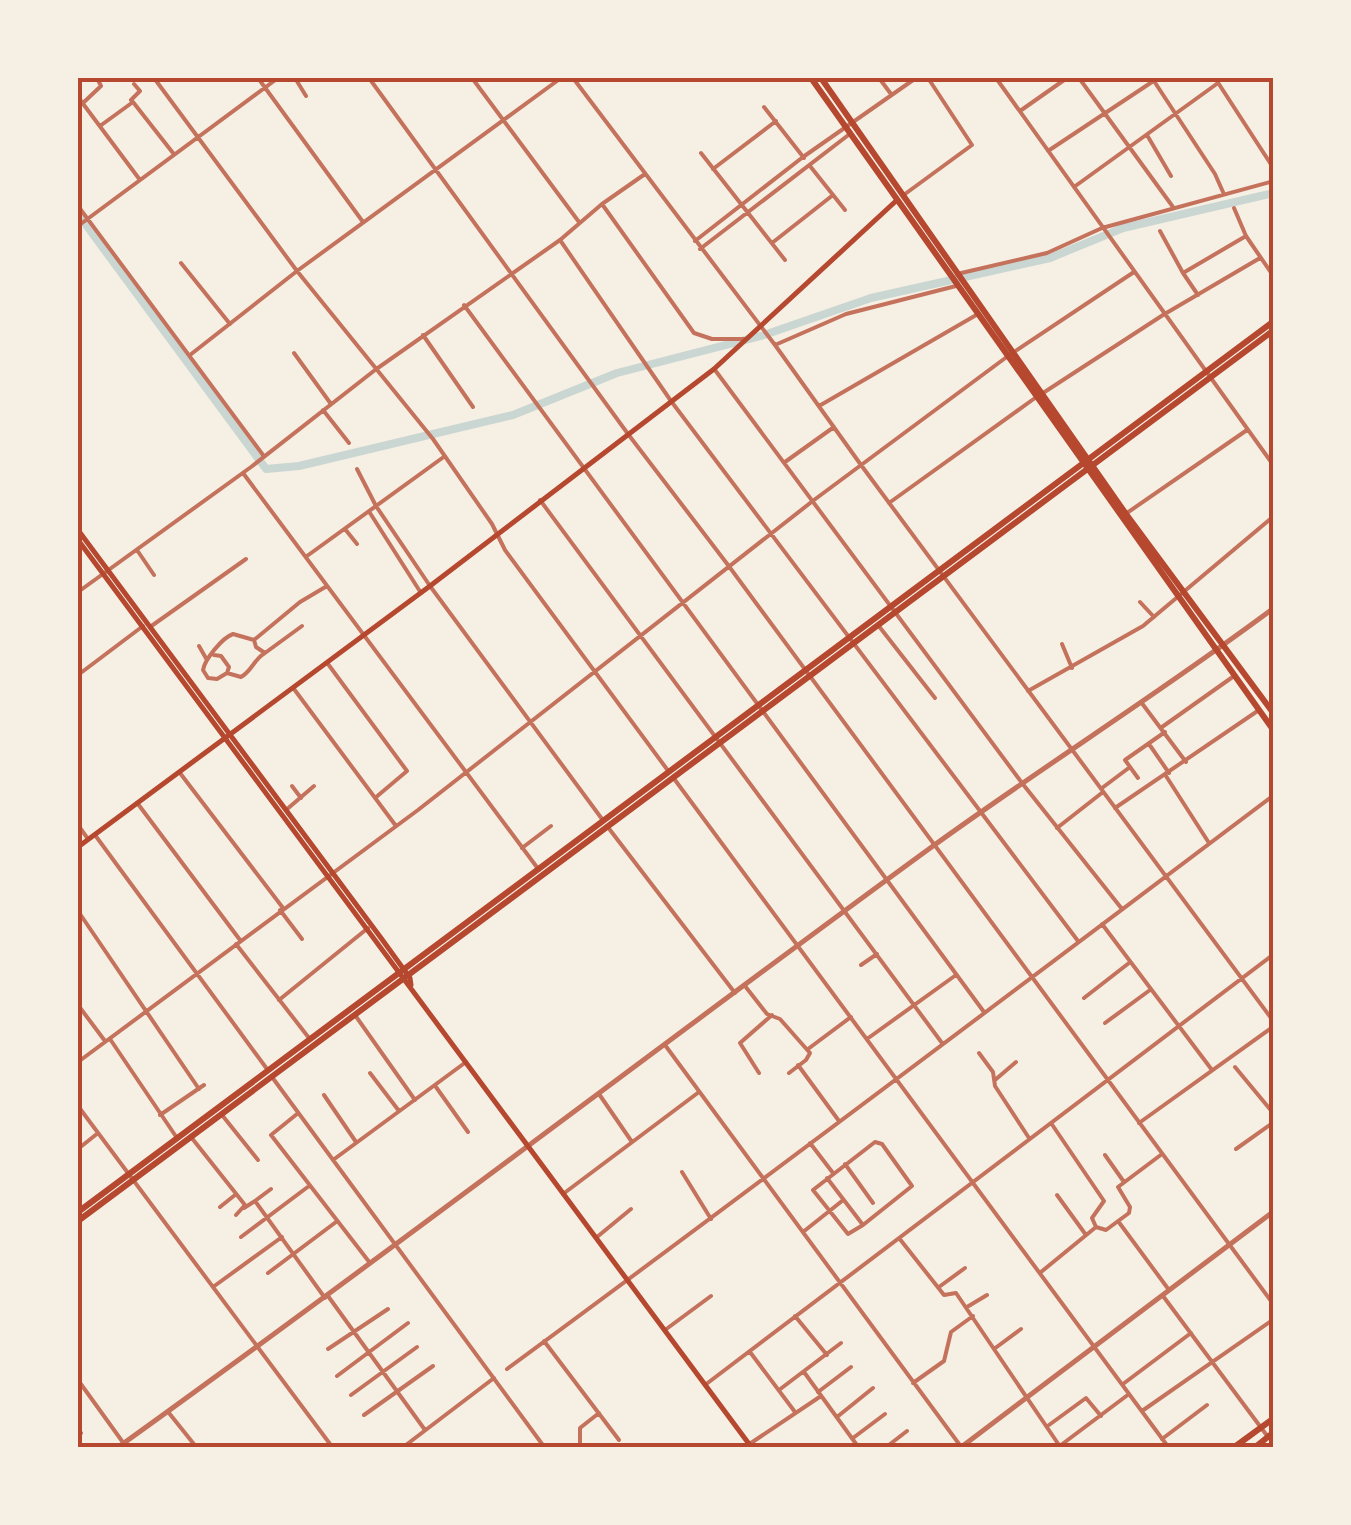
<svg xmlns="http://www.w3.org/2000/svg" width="1351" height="1525" viewBox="0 0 1351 1525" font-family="Signika,sans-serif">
	<rect width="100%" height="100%" fill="#f6efe4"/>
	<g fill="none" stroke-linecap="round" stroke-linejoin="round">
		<!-- canal -->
		<path stroke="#c9d6d2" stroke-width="8" d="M78,214L266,469L299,466L513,415L617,373L764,335L871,298L1050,258L1123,228L1274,193"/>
		<!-- minor -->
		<path stroke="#c5725c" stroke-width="4" d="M154,78L297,271L433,439L492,524L505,550L669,772
			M258,78L363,222
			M295,78L306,96
			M369,78L628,434L728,565L1274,1305
			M472,78L579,222
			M573,78L775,345L861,465L1274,1022
			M879,78L891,94
			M996,78L1274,466
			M1079,78L1173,207
			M1152,78L1215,174L1223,192
			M1215,78L1274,169
			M1269,78L1274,85
			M78,97L140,180
			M131,100L140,91L134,84
			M83,103L101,86L97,78
			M764,107L804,158
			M1020,111L1067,78
			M100,126L133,102L173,153
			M1147,135L1171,176
			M1048,151L1152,82
			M701,153L785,260
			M810,166L845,210
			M713,169L776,121
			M1074,187L1218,83
			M905,194L972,145L928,78
			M602,204L694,333L712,339H744
			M78,206L263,455
			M1234,208L1246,236L1274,277
			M78,226L278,78
			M1160,231L1183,273
			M560,240L671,401L1078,941
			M695,241L803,157L916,78
			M772,243L833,195
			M700,249L851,133
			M181,263L230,324
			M957,274L1047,253L1102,228L1274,181
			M1198,295L1183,273L1246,236
			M464,305L984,1012
			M423,335L473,407
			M775,345L846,314L956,286
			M294,353L331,404
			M190,355L297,271L561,78
			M715,370L1022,783L1122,909
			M1043,393L1163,315L1260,258
			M819,406L978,314
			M323,410L349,443
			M785,462L834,427
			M357,469L376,506L430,586L602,819
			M243,473L539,870
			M540,500L942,1043
			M889,503L1035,398
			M370,513L421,593
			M1124,515L1247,430
			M345,529L357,544
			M137,550L154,575
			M307,556L445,456
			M78,592L251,467L375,370L560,240L602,204L645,174
			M1140,602L1154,617
			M878,625L935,698
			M150,627L246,559
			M1062,644L1072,668
			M199,646L207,660
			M265,653L302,626
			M214,655L221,656L229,667L227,673L217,679L208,678L203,670C205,659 222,638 233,634L254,640
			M328,664L407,771L375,798
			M227,673L241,677C252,671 254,659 265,653L256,647L254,640L300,602L327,586
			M78,675L143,626
			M294,689L396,826
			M1028,691L1143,626L1274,516
			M1141,702L1186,762
			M1162,727L1234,676
			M1149,744L1169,773
			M180,773L283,908
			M1166,776L1209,843
			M1138,778L1125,760L1165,732
			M675,780L1169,1448
			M292,786L301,798
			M1102,788L1130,767
			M138,804L240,940
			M1115,808L1259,710
			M286,810L314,786
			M78,825L88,839
			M607,826L735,993
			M1057,828L1103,792
			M95,835L267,1069
			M522,848L551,826
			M280,910L302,939
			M78,911L199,1089
			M1102,924L1212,1070
			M236,944L309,1038
			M861,965L877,954
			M745,986L767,1014L780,1019L810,1053L806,1060L789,1073
			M1084,998L1129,963
			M279,1000L368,928
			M78,1005L105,1041
			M355,1015L415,1100
			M1105,1023L1150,990
			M110,1039L177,1138
			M867,1039L956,975
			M665,1045L962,1448
			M808,1049L851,1017
			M979,1053L993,1072L995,1086L1029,1138
			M78,1062L418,810L814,500L1008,356L1134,272
			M798,1065L839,1121
			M1235,1067L1274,1114
			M370,1073L399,1111
			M759,1073L740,1043L772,1015
			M272,1077L545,1448
			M995,1080L1016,1062
			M436,1087L468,1132
			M599,1094L632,1142
			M324,1095L356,1142
			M78,1106L333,1448
			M297,1114L271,1135L370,1263
			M160,1115L204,1085
			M222,1115L258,1160
			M1051,1123L1104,1201L1092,1218L1096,1227
			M1139,1123L1274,1026
			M191,1137L245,1205L236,1215
			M810,1143L833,1173
			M78,1149L98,1133
			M1236,1149L1274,1122
			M1105,1155L1124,1182
			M333,1160L466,1062
			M845,1164L873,1203
			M682,1172L711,1219
			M827,1178L863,1225L912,1186L882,1144L875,1142L813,1190L848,1234L863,1225
			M563,1194L699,1092
			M1057,1195L1086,1235
			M255,1201L271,1189
			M220,1207L235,1195
			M244,1208L255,1201L325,1298
			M1118,1221L1169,1290
			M803,1232L842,1201
			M241,1237L309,1186
			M597,1237L631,1209
			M899,1238L944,1295L956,1293L1061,1448
			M1041,1272L1096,1227L1106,1230L1129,1213L1130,1207L1118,1187L1162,1154
			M268,1273L336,1222
			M213,1287L282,1237
			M939,1287L965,1268
			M328,1296L425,1430
			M1163,1296L1268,1437
			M967,1307L987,1295
			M795,1316L827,1355
			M665,1330L711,1296
			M544,1341L619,1440
			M328,1349L388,1309
			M994,1349L1021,1329
			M750,1352L795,1412
			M507,1369C764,1180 1019,987 1274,795
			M804,1372L859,1448
			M337,1376L408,1323
			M78,1380L127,1448
			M913,1383L944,1361L951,1332L973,1316
			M1123,1384L1191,1333
			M705,1385L1274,954
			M779,1390L841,1343
			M818,1392L851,1367
			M351,1395L417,1347
			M1142,1411L1274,1319
			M169,1413L197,1448
			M364,1415L433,1366
			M837,1417L873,1388
			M1049,1425L1086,1398L1101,1416
			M78,1436L81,1433
			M853,1438L885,1414
			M1162,1439L1207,1405
			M751,1443L821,1396
			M402,1448L494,1378
			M580,1448V1428L599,1413
			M885,1448L907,1431
			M1057,1448L1129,1394"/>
		<!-- tertiary -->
		<path stroke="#c5725c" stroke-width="5" d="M117,1448C392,1251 660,1045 933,846C1045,765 1163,691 1274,608
			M960,1448L1274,1211"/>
		<!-- secondary -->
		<path stroke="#b5482f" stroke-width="5" d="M78,530L381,938L410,978L411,985
			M78,540L752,1448
			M78,847L430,586L714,369L897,200"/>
		<!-- primary -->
		<path stroke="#b5482f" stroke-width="6" d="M811,78L1274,731
			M821,78L1126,514L1274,714
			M78,1212L1274,321
			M78,1221L1274,330
			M1233,1448L1274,1418
			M1254,1448L1274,1432"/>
	</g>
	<!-- border -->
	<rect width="1351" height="1525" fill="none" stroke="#f6efe4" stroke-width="160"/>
	<rect x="80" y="80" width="1191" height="1365" fill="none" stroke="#b5482f" stroke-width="4"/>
</svg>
